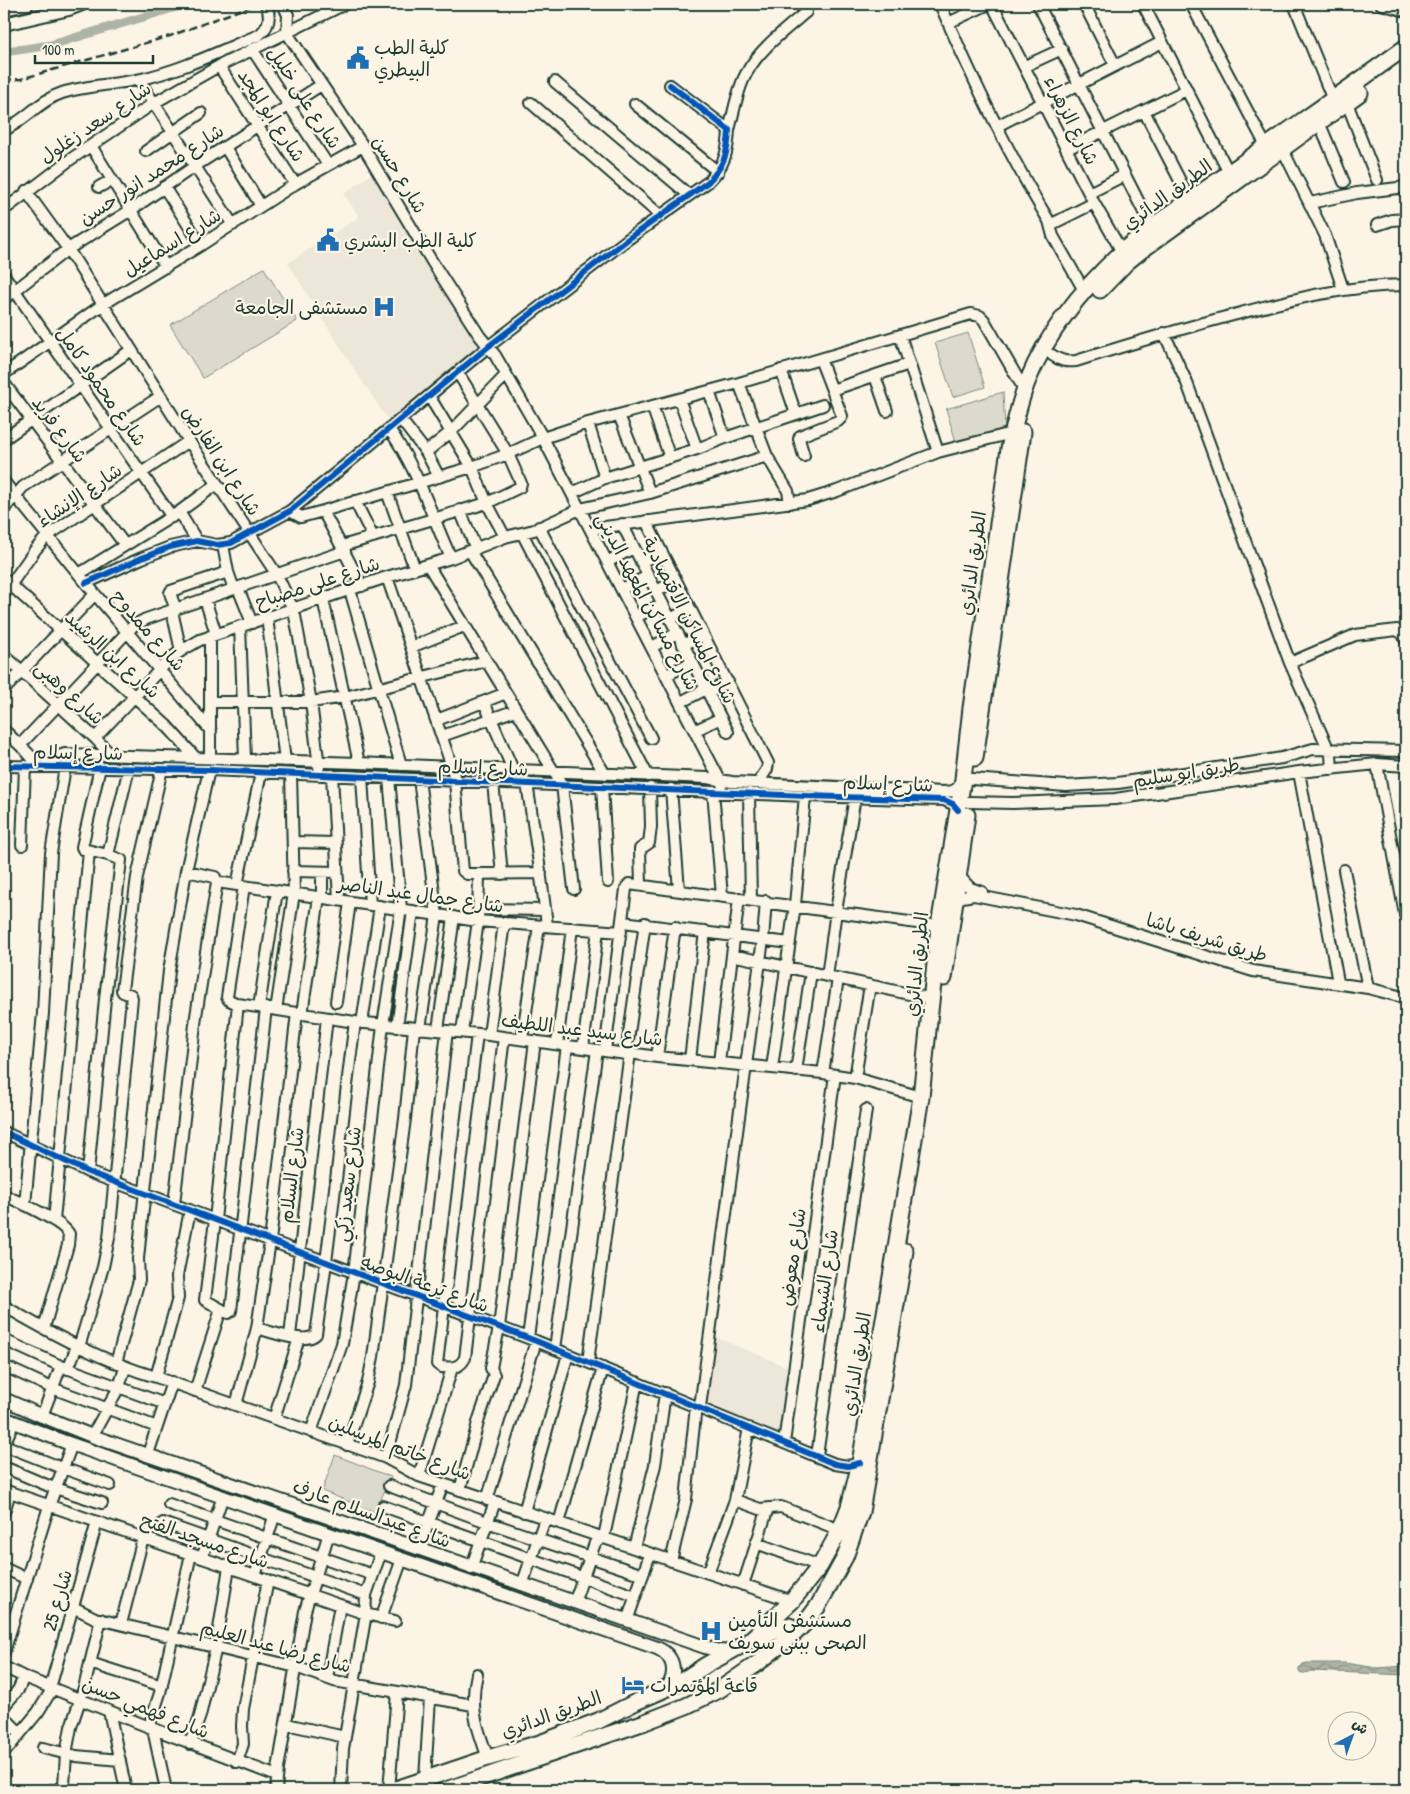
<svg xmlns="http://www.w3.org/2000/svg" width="1410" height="1794" viewBox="0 0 1410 1794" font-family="'Patrick Hand','Playpen Sans Arabic',sans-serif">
	<defs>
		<pattern id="water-waves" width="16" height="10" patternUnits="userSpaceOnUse" patternTransform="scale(1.25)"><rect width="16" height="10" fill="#aeb3a7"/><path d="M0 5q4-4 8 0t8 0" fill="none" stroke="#8d9389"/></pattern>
	</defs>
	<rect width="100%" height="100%" fill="#fcf5e5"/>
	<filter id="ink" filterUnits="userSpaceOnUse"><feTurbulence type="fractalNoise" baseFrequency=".02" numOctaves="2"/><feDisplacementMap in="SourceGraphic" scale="10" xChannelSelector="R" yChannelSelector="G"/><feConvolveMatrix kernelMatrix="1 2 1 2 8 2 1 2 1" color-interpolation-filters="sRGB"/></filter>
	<g filter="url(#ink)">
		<!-- built -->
		<path fill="#ece7d8" d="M372,174L481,350L390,423L345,355L288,263L359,217L344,194Z
			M715,1337L792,1369L784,1442L705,1408Z"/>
		<!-- garden -->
		<path fill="#dcdacc" stroke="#7e8c80" d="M264,268L297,321L203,378L170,325Z
			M968,333L985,387L953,397L935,343Z
			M1003,392L1005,430L957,445L946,409Z
			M335,1455L391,1477L375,1512L322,1491Z"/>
		<!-- water -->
		<path fill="url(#water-waves)" stroke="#758479" d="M1307,1663H1345L1377,1668L1406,1666V1675L1311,1671L1301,1674L1299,1672V1669L1303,1664Z"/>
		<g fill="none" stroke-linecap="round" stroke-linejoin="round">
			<!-- canal -->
			<path stroke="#aeb3a7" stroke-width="9" d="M4,52L51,45L186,4"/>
			<defs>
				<path id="minor" d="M283,4L288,15L287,33
					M940,4C972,78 1007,152 1049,221L1053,236L1085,292
					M992,4L1094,203L1122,252
					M1038,4L1152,228
					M1084,4L1115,65
					M1143,4L1229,173
					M1191,4L1266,146
					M1294,4L1333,100
					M1381,4L1406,11
					M948,23L989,4
					M287,33L363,146L431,260L479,335L495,355L543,438L722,784
					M252,49L328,165
					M219,66L295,184
					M1025,66L1062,49
					M139,80L233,225
					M555,82L689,195
					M531,103L661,216
					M1347,103L1377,180
					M635,104L718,172
					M1144,111L1190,200
					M1319,122L1344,182
					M997,126L1162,42
					M4,130C25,121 40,100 62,93C87,85 115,85 141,79C182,70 220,51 259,35C270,26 271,16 266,4
					M729,130C734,112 737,90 746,74C759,49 785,30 806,12
					M91,146L166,267
					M225,147L261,206
					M1282,148L1325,235L1343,289
					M1067,149L1186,90
					M146,151L201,113
					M99,187L112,180
					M164,187L201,245
					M26,191L68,249L189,441L277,575L293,609L295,616L311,702L319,767
					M1089,193L1125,175
					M1310,203L1357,193L1406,187
					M4,210L71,159L154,103L219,66L345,4
					M1050,225L1094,203
					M1377,225L1392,220L1406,219
					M4,275L172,517
					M4,299L68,249L131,210L195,166L321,85
					M1164,333L1187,383L1290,663L1331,755L1332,769
					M900,335L938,452
					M1052,355C1060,361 1066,362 1076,361C1130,344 1183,328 1237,314C1297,298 1344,286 1406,285
					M781,370L796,414
					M4,374L102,305L201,245L295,184L363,146
					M875,376L887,411
					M4,383L125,545
					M739,383L767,456L788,491L790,503
					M832,390L909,364
					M709,391L725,438
					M429,396L472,467L487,503L505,537
					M679,399L697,449
					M652,406L670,458
					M619,415L650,493
					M401,420L426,452L439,477
					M588,423L605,478
					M389,429C417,468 431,514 451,558
					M4,439L131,350
					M426,452L452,431L506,375
					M804,456L799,439L800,436L838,421L841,418L842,416L820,359
					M4,482L95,594L211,731
					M387,492L415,569
					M572,493L605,478L697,449L725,438L823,405
					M355,501L373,537
					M4,509L23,487L161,396
					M460,510L476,549
					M290,511L301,517L323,511L472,467L508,454L543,438L588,423L739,383L971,314L980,316L984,320L1025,391
					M323,511L362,586
					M179,512L197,541
					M646,521L768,763L767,769L758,783
					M622,524L728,732
					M539,527L651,738
					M590,529L808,500L837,491L938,452L1012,433
					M522,533L648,776
					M223,545L228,572L234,589
					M342,546L487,503L520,487L521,483L508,454L458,373
					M470,551L605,774
					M607,562L633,548
					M641,562L661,552
					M428,565L562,785L574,889
					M79,574L179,512L217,484
					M387,577L452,767L455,781L463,871L467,874L541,873
					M4,579L167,726L195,757
					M86,583L142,558L170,547L197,541L217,545L231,543L290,511L489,346L628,239L708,182C724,166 728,153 729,130L670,85
					M238,588L252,623
					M622,589L648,576
					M350,590L401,765
					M656,591L676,581
					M4,594L35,550L47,536L189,441
					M205,599L216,634
					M323,599L359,763
					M176,610L170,593L171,591L228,572
					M172,611L181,651
					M267,617L285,761
					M636,617L662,604
					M670,619L690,609
					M240,626L245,759
					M683,645L703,635
					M411,647L464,626
					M652,647L677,633
					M4,655L95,738L111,755
					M1290,663L1355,635L1397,630L1403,634L1406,641
					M667,675L692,662
					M4,690L95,594
					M708,692L728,682
					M211,702H311L345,697L486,661
					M484,702L513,770
					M681,702L706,689
					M437,720L506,693
					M4,730L27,752L39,766
					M696,730L721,718
					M442,736L516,710
					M95,738L170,659L181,651L200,640L387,577L451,558L505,537L534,530L580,509L650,493L767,456
					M20,745L133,626L146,619L345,551
					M210,758V636
					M1377,764L1406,920
					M4,766L209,770L805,796L944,800L953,804L958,810
					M45,766L53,758L65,754L359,763L707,778L732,782L944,792L953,791L962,785
					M100,767L82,847L83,849L108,855L129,768
					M1299,772L1338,982
					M332,775L339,900
					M362,777L370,905
					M419,779L437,915L420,1029
					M972,779L1066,786L1118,783L1282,758L1313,749L1406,751
					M493,782L502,874
					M527,783C534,831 542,878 547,926
					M602,787L608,882
					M671,789L679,890
					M713,791L722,896
					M749,793L751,900
					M969,802L1013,803L1115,799L1299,772L1377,764L1406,766
					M293,842L335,843
					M22,845L25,766
					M1344,870L1368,988
					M293,871L337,872
					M322,872V897
					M959,876L970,888L982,892
					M217,882L478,921L621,932
					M237,885L261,773
					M641,885L640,849L649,843L651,827L650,788
					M244,886L227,997L229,1000L238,1004L355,1022L489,1035L626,1054L630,1053L657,1057L823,1073L855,1078L921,1097
					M955,902L962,897L974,895L1076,915L1253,971L1368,988L1406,998
					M479,909L545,910
					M623,922L790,943
					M732,955L932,999
					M827,976L836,911L855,797
					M336,1002L350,902
					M238,1004L215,1220L205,1300L228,1313L231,1311L266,1008
					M259,1007L277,891
					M276,1010L294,893L291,774
					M302,1014L319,897
					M362,1023L380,906
					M397,1027L413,911
					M438,1030L454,917
					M462,1032L478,921L479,874
					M477,1034L437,1364L441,1367C451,1368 459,1369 465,1358L504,1037
					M489,1035L504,923
					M522,1039L539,926
					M557,1044L572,928
					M583,1048L598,930
					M605,1051L626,889L629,884L939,926
					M626,1054L645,923
					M657,1057L675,927
					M690,1060L705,931
					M719,1062L739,898
					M772,1068L795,905L805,796
					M796,1071L811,972
					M823,1073L838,979
					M855,1078L870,985
					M4,1132L88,1172L536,1341L835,1464L848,1466L860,1463
					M88,1172L105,999L121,860L108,855
					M4,1195C19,1202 61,1220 69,1234L68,1245L44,1328
					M174,1204L196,1016L217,882L215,877L186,871
					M25,1205L43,1013L51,853L65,767
					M54,1221L89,851
					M4,1306C52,1334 102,1361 156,1377L386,1458L419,1476L792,1601
					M257,1328C271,1332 306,1345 316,1334C332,1230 341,1126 355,1022
					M290,1336L327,1018
					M528,1338L567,1046
					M4,1340L61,1366L165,1404
					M79,1347L103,1267L109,1238L132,998L131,995L123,992L122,990L137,877L162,769
					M555,1349L597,1050
					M588,1362L630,1053
					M116,1363L139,1280L138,1259L142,1218L169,971L186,871L209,770
					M4,1366L52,1388L157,1427
					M68,1369L77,1346
					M156,1377L178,1298L177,1276L190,1210
					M195,1391L221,1309
					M236,1405L257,1328L270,1241L297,1013
					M700,1407L763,939L766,901
					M42,1416L61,1366
					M274,1419L299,1338
					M311,1432L342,1344L354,1273L383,1025L401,909L389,778
					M92,1436L119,1387L125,1368
					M784,1443L835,1075
					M4,1444L14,1422
					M4,1445L57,1466
					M347,1445L368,1382L373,1357L405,1119L414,1028
					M148,1454L172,1382
					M817,1456L866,1110
					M386,1458L406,1385L447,1031
					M4,1467L49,1486L102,1503
					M63,1468L110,1485
					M419,1476L452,1368
					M389,1486L487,1522L643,1575
					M4,1490L366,1614L395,1621
					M460,1490L479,1419L494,1375L491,1368L499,1327L535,1041
					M487,1500L536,1341
					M735,1500L760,1509L781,1507L840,1530
					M169,1504L373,1575
					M383,1506L635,1596
					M4,1512L10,1492
					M524,1512L568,1354
					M163,1523L366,1595
					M559,1523L603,1368
					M756,1543L820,1566
					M634,1548L655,1465L665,1393
					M419,1549L443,1484
					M202,1558L223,1496
					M671,1561L686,1499L696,1406
					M4,1568L27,1579
					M471,1568L495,1502
					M708,1573L735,1500L749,1428
					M255,1576L275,1514
					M522,1585L545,1519
					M743,1585L768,1508
					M574,1603L595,1543L604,1537L637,1382
					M73,1607L95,1618L107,1621L296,1667L334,1681L473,1705
					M381,1618L402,1559
					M627,1621L650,1554
					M121,1624L143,1538
					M4,1652L49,1506L72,1444
					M90,1663L162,1686
					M4,1667L24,1677L149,1727L277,1776
					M477,1674C469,1706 477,1728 488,1758
					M327,1678L340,1605
					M50,1688L97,1522
					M4,1706L18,1690L24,1677
					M109,1711L126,1790
					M4,1717L20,1733
					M286,1724L345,1737
					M149,1727L160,1693L191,1554
					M153,1729L166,1790
					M190,1744L200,1716L216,1647L229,1567
					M43,1748L76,1756L120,1760
					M4,1753L38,1712L53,1688
					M237,1762L243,1744L242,1726L243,1709L268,1580
					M425,1779L430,1698
					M51,1790H58L64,1785L66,1754L71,1727L84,1688L101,1619
					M276,1790L278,1769L305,1611L329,1533
					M341,1790L343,1749L365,1619L366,1595L381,1552
					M389,1790L397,1693"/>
				<path id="major" d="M4,9L27,4
					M4,24L69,9L82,4
					M4,1399L42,1416L92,1436L705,1647L719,1651L731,1652
					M4,1418L65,1442L657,1648C675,1656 677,1673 667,1689"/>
				<path id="highway" d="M1100,290L1127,262L1142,250L1360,93
					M975,758L1023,432
					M944,978L967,815
					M759,1638C771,1636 783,1620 793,1628L794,1634
					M393,1790L488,1758L540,1743L598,1721L636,1702L677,1684L706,1665L748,1642L792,1601L820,1566L840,1530L849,1507L860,1463L921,1097L939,926L963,779L971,708L1009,449C1014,426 1019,402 1028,380C1048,332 1083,288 1121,253C1154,222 1194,198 1230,172C1289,130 1348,89 1406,47
					M445,1790L645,1722L686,1706L719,1690L758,1663L794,1634L806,1622L818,1606L845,1557L861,1512L905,1251"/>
			</defs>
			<!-- minor casing -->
			<use href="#minor" stroke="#1f3d34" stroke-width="14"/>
			<!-- major casing -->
			<use href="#major" stroke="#1f3d34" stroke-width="16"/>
			<!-- highway casing -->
			<use href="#highway" stroke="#1f3d34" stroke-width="19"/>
			<!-- minor -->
			<use href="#minor" stroke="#fcf5e5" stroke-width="10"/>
			<!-- major -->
			<use href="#major" stroke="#fcf5e5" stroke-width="12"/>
			<!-- highway -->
			<use href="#highway" stroke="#fcf5e5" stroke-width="15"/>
			<!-- rail -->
			<path stroke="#1f3d34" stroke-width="2.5" stroke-dasharray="8 4" stroke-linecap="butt" d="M4,80L21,79L170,36L256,4"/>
			<defs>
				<path id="cycleway" d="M86,583L142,558L170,547L197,541L217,545L231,543L290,511L489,346L628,239L708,182C724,166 728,153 729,130L670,85
					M4,766L209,770L805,796L944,800L953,804L958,810
					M4,1132L88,1172L536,1341L835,1464L848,1466L860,1463"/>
			</defs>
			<!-- cycleway casing -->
			<use href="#cycleway" stroke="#fcf5e5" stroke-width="9"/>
			<!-- cycleway -->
			<use href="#cycleway" stroke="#0057b8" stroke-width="6"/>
		</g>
	</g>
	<!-- icons -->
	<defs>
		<symbol id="civic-bare" viewBox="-9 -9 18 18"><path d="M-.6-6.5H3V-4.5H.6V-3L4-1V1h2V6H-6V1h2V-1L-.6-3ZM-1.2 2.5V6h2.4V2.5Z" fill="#1f6fb2" stroke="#fcf5e5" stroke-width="2.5" paint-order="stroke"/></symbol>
		<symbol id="hospital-bare" viewBox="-9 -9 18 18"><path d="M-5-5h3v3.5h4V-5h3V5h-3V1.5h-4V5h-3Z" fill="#1f6fb2" stroke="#fcf5e5" stroke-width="2.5" paint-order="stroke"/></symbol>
		<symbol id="hotel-bare" viewBox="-9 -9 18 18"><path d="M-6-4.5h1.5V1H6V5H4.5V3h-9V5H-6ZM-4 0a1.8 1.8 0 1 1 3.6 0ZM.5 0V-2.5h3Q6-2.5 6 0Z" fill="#1f6fb2" stroke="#fcf5e5" stroke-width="2.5" paint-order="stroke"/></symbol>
	</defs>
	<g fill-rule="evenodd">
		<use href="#civic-bare" x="342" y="42" width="32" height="32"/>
		<use href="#civic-bare" x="312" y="224" width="32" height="32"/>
		<use href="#hospital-bare" x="368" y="291" width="32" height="32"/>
		<use href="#hospital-bare" x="695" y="1615" width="32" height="32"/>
		<use href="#hotel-bare" x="617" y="1669" width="32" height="32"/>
	</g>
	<g text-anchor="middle" stroke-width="4.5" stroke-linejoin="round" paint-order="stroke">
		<!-- poi labels -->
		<g font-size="19" fill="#1f3d34" stroke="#fcf5e5" text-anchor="start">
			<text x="374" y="54">كلية الطب<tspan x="374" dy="22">البيطري</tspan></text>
			<text x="344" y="247">كلية الطب البشري</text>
			<text x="368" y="314" text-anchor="end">مستشفى الجامعة</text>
			<text x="728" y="1627">مستشفى التأمين<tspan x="728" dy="22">الصحى ببنى سويف</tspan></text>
			<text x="650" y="1692">قاعة المؤتمرات</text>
		</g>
		<!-- street labels -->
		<g font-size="19" fill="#1f3d34" stroke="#fcf5e5">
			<text transform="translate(305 97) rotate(57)" y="7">شارع على خليل</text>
			<text transform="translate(272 115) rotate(57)" y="7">شارع ابو المجد</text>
			<text transform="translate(1072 120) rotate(63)" y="7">شارع الزهراء</text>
			<text transform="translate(95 122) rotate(-34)" y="7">شارع سعد زغلول</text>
			<text transform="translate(151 174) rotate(-33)" y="7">شارع محمد انور حسن</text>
			<text transform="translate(400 174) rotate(59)" y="7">شارع حسن</text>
			<text transform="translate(1167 194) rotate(-36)" y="7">الطريق الدائري</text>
			<text transform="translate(172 242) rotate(-32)" y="7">شارع اسماعيل</text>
			<text transform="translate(102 386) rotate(55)" y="7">شارع محمود كامل</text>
			<text transform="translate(60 429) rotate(53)" y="7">شارع فريد</text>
			<text transform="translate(222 460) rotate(57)" y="7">شارع ابن الفارض</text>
			<text transform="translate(79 495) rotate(-34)" y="7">شارع الإنشاء</text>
			<text transform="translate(972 563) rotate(-82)" y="7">الطريق الدائري</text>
			<text transform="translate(317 582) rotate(-18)" y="7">شارع على مصباح</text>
			<text transform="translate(648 601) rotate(62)" y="7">شارع مساكن المعهد الديني</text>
			<text transform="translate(690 620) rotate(63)" y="7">شارع المساكن الاقتصادية</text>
			<text transform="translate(149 630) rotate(49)" y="7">شارع ممدوح</text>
			<text transform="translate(113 654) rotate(42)" y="7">شارع ابن الرشيد</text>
			<text transform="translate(70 692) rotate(42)" y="7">شارع وهبى</text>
			<text transform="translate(78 752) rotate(1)" y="7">شارع إسلام</text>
			<text transform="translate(483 767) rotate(2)" y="7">شارع إسلام</text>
			<text transform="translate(1186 772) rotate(-9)" y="7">طريق ابو سليم</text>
			<text transform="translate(888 783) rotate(2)" y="7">شارع إسلام</text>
			<text transform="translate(421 894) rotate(8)" y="7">شارع جمال عبد الناصر</text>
			<text transform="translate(1207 937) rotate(17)" y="7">طريق شريف باشا</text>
			<text transform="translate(916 964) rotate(-84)" y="7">الطريق الدائري</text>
			<text transform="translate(582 1029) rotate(7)" y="7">شارع سيد عبد اللطيف</text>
			<text transform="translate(291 1175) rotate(-83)" y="7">شارع السلام</text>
			<text transform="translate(347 1184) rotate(-83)" y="7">شارع سعيد زكي</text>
			<text transform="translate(792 1257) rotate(-82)" y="7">شارع معوض</text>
			<text transform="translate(824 1281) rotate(-82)" y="7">شارع الشيماء</text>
			<text transform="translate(425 1283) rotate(20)" y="7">شارع ترعة البوصه</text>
			<text transform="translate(856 1364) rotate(-81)" y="7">الطريق الدائري</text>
			<text transform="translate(400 1447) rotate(21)" y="7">شارع خاتم المرسلين</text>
			<text transform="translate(372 1513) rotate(20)" y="7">شارع عبدالسلام عارف</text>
			<text transform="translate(205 1540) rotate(19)" y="7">شارع مسجد الفتح</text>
			<text transform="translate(57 1600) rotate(-74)" y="7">شارع 25</text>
			<text transform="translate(276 1646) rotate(15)" y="7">شارع رضا عبد العليم</text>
			<text transform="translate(146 1707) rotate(22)" y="7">شارع فهمي حسن</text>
			<text transform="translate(551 1714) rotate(-20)" y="7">الطريق الدائري</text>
		</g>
	</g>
	<!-- margin -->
	<rect width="1410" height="1794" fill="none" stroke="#fcf5e5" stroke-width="20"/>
	<rect x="10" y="10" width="1390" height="1774" fill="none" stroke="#1f3d34" stroke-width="2" filter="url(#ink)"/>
	<!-- north arrow -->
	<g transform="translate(1352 1736) rotate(41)"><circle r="24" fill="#fcf5e5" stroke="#a4ab9e"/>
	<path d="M0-4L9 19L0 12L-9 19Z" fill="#1f6fb2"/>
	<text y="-8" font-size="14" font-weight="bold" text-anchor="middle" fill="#1f3d34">ش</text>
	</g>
	<!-- scale -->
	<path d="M35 55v8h118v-8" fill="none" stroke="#1f3d34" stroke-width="2.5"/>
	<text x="42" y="55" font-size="15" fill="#1f3d34" stroke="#fcf5e5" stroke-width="4" paint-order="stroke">100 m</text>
</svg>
